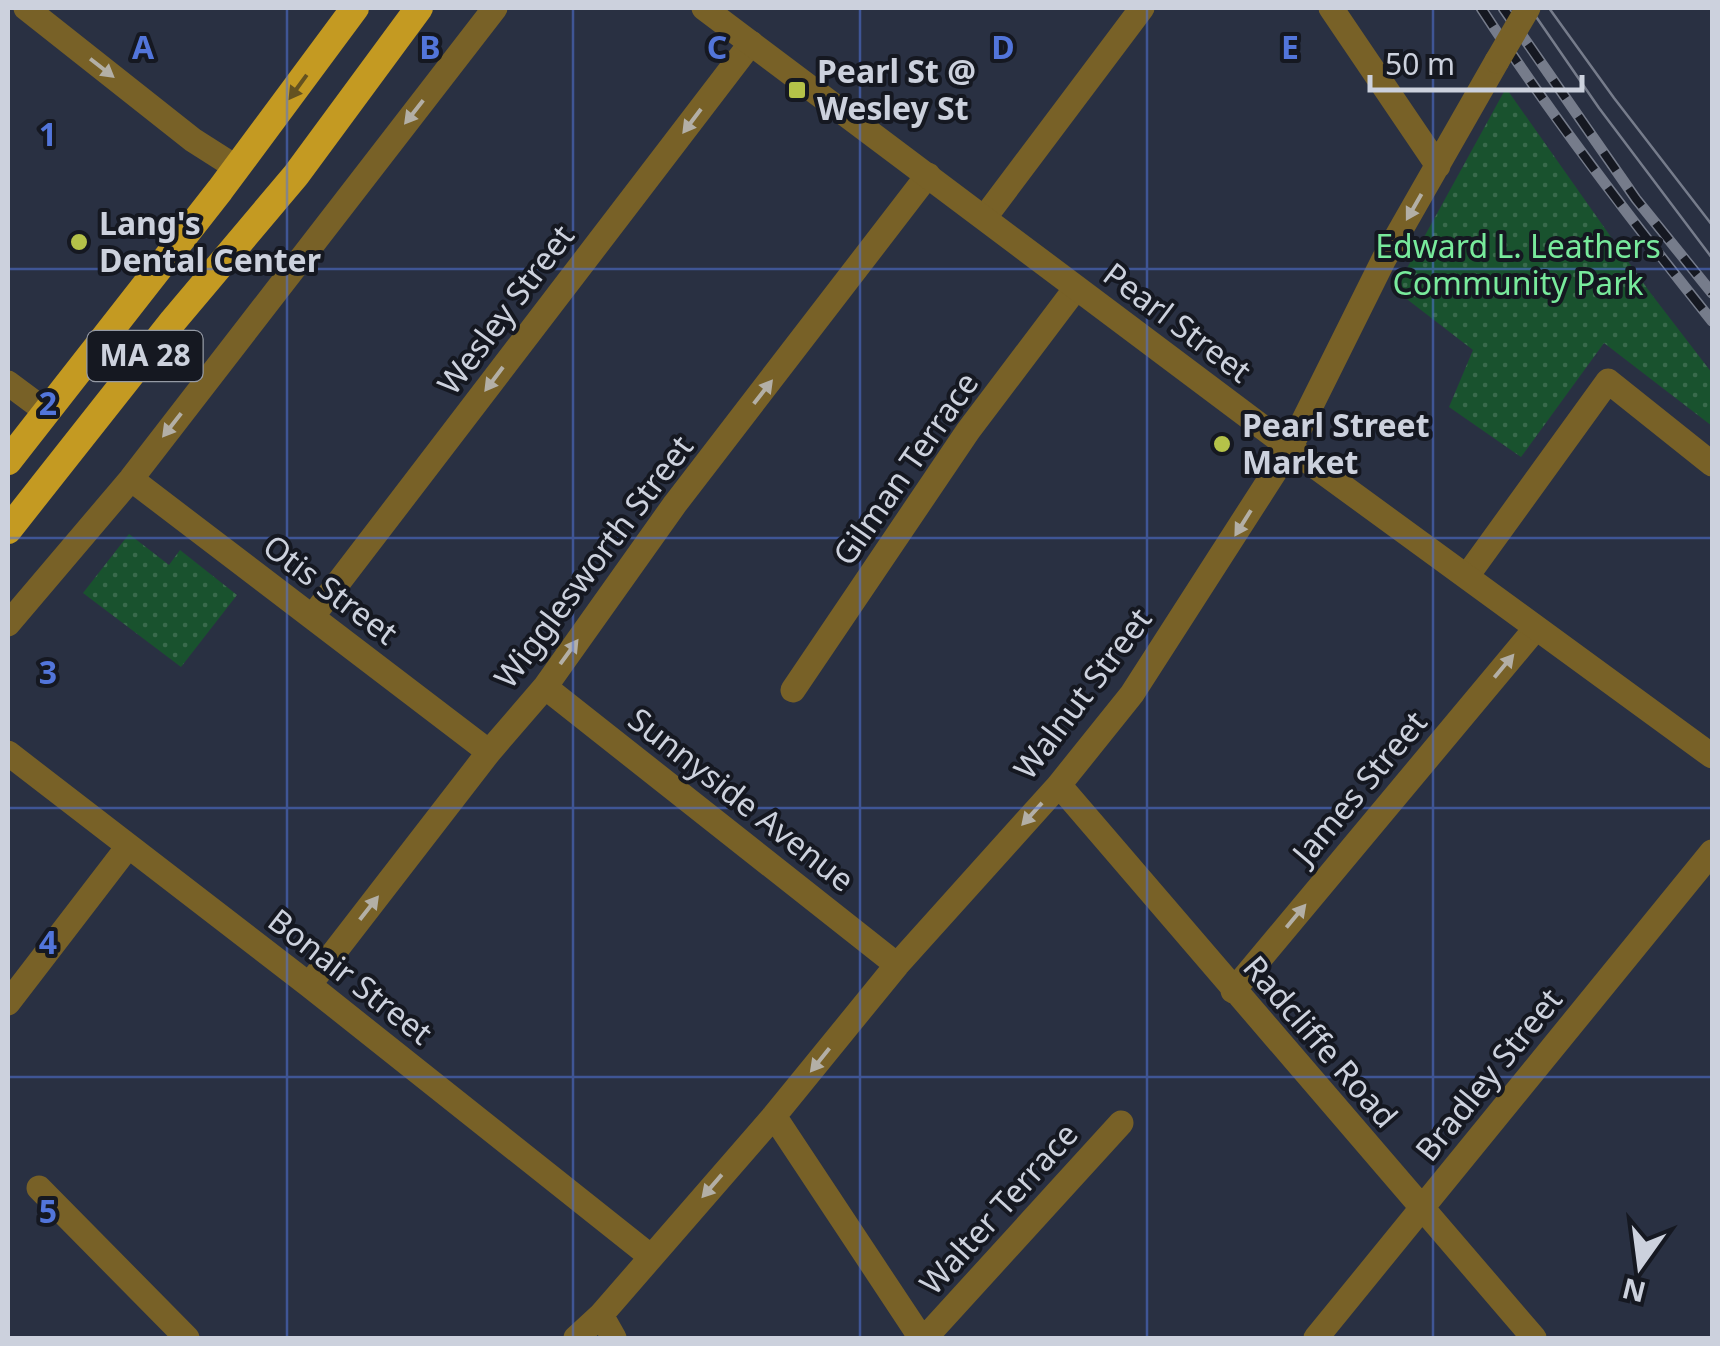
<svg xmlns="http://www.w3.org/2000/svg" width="1720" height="1346" viewBox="0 0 1720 1346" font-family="'Noto Sans',sans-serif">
	<defs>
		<pattern id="green-dots" width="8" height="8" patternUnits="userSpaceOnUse" patternTransform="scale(2.5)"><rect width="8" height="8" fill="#19522e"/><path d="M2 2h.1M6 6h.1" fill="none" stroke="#396a4c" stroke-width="1.8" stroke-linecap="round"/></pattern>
	</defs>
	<rect width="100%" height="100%" fill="#293042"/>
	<!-- green -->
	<path fill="url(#green-dots)" d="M1506,88L1649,291L1712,373V426L1604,343L1521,457L1449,407L1473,350L1395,290Z
		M129,534L169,565L180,550L237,595L181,667L83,593Z"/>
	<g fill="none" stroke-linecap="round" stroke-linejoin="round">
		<!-- minor -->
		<path stroke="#786127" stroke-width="25" d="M26,8L193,140L237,168
			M1331,8L1438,166
			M985,217L1142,8
			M8,383L47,412
			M131,479L489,752
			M1467,576L1608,381L1712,464
			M312,617L751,43
			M8,624L131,479L495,8
			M545,687L897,965
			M793,690L968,431L1076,288
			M8,753L309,985L650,1256
			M1059,785L1534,1338
			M309,985L489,752L545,687L675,504L928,175
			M1233,991L1536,628
			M8,1003L127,848
			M774,1116L921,1338
			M39,1188L187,1338
			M601,1315L614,1338
			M576,1338L601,1315L774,1116L897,965L1059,785L1132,694L1290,448L1384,259L1497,61
			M925,1338L1121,1123
			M1316,1338L1712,852"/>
		<!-- tertiary -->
		<path stroke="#786127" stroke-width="25" d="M704,8L1290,448L1712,756"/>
		<!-- trunk -->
		<path stroke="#c49a22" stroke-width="28" d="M8,461L220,190L355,8
			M8,530L173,321L296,175L419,8"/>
		<!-- tram -->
		<path stroke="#767c8b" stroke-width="2.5" d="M1530,8L1599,108L1712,258
			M1549,8L1614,98L1712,225"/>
		<defs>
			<path id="rail" d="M1481,8C1552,117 1631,220 1712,321
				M1503,8L1636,199L1712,293"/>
		</defs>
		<!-- rail casing -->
		<use href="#rail" stroke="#767c8b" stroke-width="11"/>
		<!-- rail -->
		<use href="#rail" stroke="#151821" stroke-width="8" stroke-dasharray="22" stroke-linecap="butt"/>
		<!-- minor-bridge -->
		<path stroke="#786127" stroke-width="25" d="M1497,61L1528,8"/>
	</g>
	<!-- one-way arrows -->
	<defs><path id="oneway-solid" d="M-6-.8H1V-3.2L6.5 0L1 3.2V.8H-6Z" transform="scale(2.5)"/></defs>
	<g fill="#b3afa6">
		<use href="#oneway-solid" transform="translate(102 68) rotate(38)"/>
		<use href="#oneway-solid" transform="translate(414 112) rotate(128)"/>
		<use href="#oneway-solid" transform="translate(692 121) rotate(127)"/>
		<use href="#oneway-solid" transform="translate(1414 207) rotate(120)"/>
		<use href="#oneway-solid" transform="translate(494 379) rotate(127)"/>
		<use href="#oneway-solid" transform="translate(763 392) rotate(-52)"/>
		<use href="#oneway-solid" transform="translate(172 425) rotate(128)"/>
		<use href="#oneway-solid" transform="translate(1243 523) rotate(122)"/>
		<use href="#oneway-solid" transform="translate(569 652) rotate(-54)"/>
		<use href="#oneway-solid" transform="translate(1504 666) rotate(-50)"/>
		<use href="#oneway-solid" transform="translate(1032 814) rotate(132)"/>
		<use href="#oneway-solid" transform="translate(369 908) rotate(-52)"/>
		<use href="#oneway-solid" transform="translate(1296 916) rotate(-50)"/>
		<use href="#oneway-solid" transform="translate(820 1060) rotate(129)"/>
		<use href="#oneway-solid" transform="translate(712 1186) rotate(131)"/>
	</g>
	<use fill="#645221" href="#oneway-solid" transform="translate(298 87) rotate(126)"/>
	<!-- grid -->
	<path fill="none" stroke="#5275da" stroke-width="2.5" stroke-opacity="0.55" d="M287,8V1338M573,8V1338M860,8V1338M1147,8V1338M1433,8V1338M8,269H1712M8,538H1712M8,808H1712M8,1077H1712"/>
	<!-- markers -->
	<g fill="#b5c249" stroke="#151821" stroke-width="4">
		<rect x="787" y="80" width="20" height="20" rx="5"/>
		<circle cx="79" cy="242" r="10"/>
		<circle cx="1222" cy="444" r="10"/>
	</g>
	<g text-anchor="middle" stroke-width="8" stroke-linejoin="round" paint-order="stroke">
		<!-- shield labels -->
		<rect fill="#151821" stroke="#959aa5" stroke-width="2.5" x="87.5" y="331" width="115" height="50" rx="8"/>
		<g font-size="30" font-weight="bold" fill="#ccd1dd">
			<text x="145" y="366">MA 28</text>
		</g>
		<!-- poi labels -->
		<g font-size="32" font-weight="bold" fill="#ccd1dd" stroke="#151821" text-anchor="start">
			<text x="817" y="83">Pearl St @<tspan x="817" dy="37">Wesley St</tspan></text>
			<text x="99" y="235">Lang's<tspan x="99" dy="37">Dental Center</tspan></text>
			<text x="1242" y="437">Pearl Street<tspan x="1242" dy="37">Market</tspan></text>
		</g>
		<!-- park labels -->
		<g font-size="32" fill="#78ea9c" stroke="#151821">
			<text x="1518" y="258">Edward L. Leathers<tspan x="1518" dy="37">Community Park</tspan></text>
		</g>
		<!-- street labels -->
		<g font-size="32" fill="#ccd1dd" stroke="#151821">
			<text transform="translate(506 310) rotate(-53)" y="11">Wesley Street</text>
			<text transform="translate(1177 323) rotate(37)" y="11">Pearl Street</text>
			<text transform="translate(906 469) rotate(-55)" y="11">Gilman Terrace</text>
			<text transform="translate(594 562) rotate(-53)" y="11">Wigglesworth Street</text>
			<text transform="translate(330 590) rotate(37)" y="11">Otis Street</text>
			<text transform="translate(1083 694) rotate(-53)" y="11">Walnut Street</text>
			<text transform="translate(1360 788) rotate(-50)" y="11">James Street</text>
			<text transform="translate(741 800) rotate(38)" y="11">Sunnyside Avenue</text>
			<text transform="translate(350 977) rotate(38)" y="11">Bonair Street</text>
			<text transform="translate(1320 1042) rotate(49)" y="11">Radcliffe Road</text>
			<text transform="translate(1489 1075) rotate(-51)" y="11">Bradley Street</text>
			<text transform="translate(999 1209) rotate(-48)" y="11">Walter Terrace</text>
		</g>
	</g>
	<g font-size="32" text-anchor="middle" font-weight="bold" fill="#5275da" stroke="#151821" stroke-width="8" stroke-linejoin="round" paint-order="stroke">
		<text x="143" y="59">A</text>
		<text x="430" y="59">B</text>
		<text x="717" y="59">C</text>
		<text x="1003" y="59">D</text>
		<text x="1290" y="59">E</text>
		<text x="48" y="146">1</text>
		<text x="48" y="415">2</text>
		<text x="48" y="684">3</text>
		<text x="48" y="954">4</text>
		<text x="48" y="1223">5</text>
	</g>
	<!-- border -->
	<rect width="1720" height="1346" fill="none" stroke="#ccd1dd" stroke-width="20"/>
	<!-- north arrow -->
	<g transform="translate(1640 1266) rotate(194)" stroke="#151821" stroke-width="8" paint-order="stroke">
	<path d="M0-8L18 38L0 25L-18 38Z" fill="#ccd1dd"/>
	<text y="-15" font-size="28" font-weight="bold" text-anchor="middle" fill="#ccd1dd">N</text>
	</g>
	<!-- scale -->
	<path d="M1370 75v15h212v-15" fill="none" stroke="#ccd1dd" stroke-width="5"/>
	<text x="1385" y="75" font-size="30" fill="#ccd1dd" stroke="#151821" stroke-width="8" paint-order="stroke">50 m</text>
</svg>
